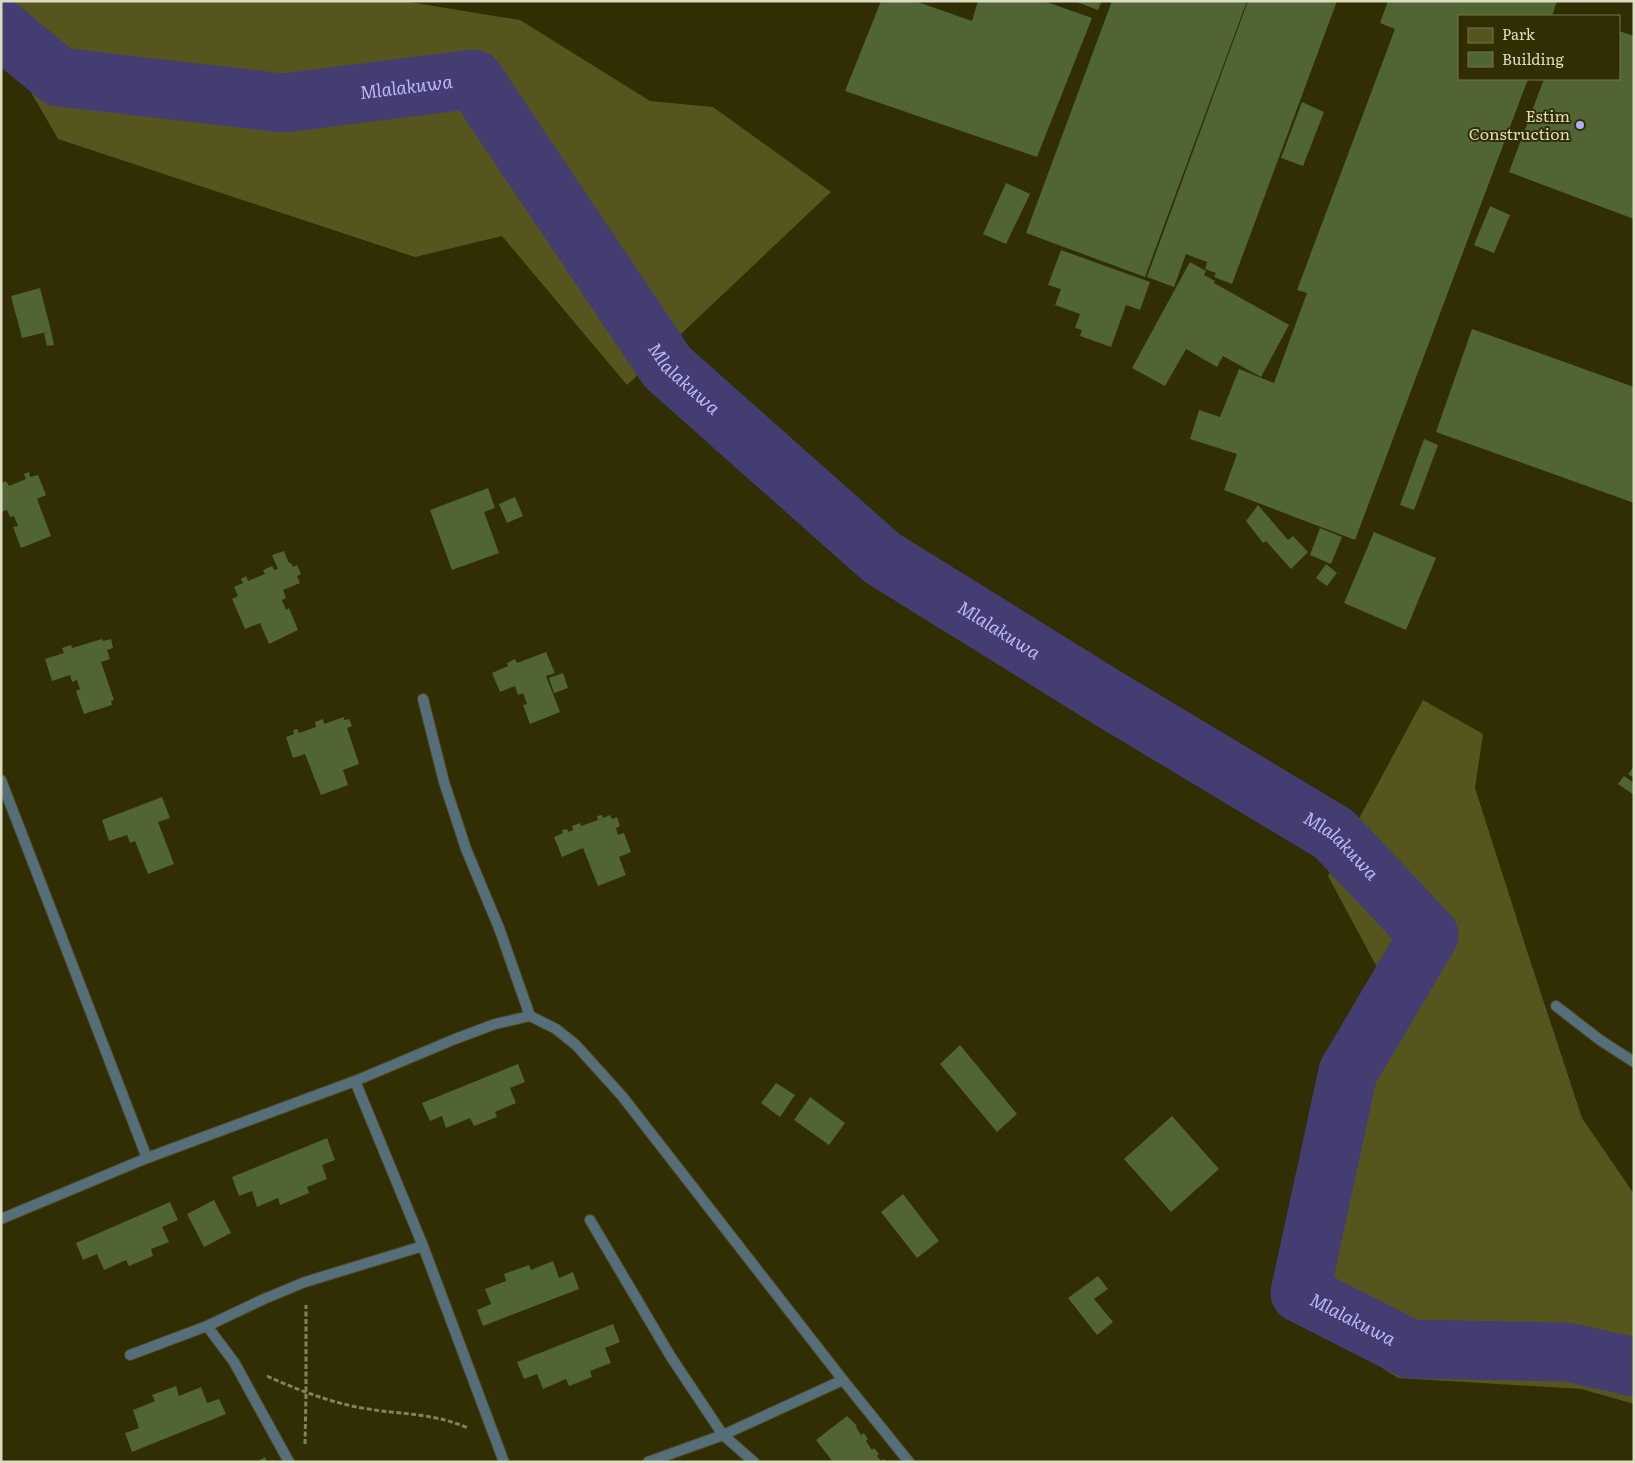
<svg xmlns="http://www.w3.org/2000/svg" width="1635" height="1463" viewBox="0 0 1635 1463" font-family="Literata,serif">
	<rect width="100%" height="100%" fill="#302e02"/>
	<!-- green -->
	<path fill="#57551e" d="M1,1H403L520,20L650,101L713,107L831,192L627,385L502,236L415,257L58,139L1,40Z
		M1423,700L1483,734L1475,788L1527,951L1582,1118L1634,1194V1404L1581,1389L1398,1378L1284,1305L1312,1138L1408,1025L1328,876Z"/>
	<g fill="none" stroke-linecap="round" stroke-linejoin="round">
		<!-- river -->
		<path stroke="#433d72" stroke-width="59" id="s1" d="M1,29L59,77L283,103L474,79L667,367L882,558L1111,700L1334,834L1429,935L1348,1072L1300,1293L1410,1349L1567,1352L1634,1367"/>
	</g>
	<!-- building -->
	<path fill="#516433" d="M881,1H915L972,21L978,1H1044L1092,18L1037,157L845,91Z
		M1074,1H1102L1098,10Z
		M1112,1H1247L1145,277L1026,233Z
		M1248,1H1337L1232,284L1214,277L1216,273L1205,269L1207,262L1186,254L1174,287L1147,277Z
		M1388,1H1557L1552,16H1459V79H1528L1355,540L1224,490L1237,454L1190,439L1199,410L1220,417L1239,369L1274,383L1307,293L1297,290L1395,29L1380,23Z
		M1619,31L1634,36V219L1509,172L1544,79H1619Z
		M1302,102L1324,112L1303,166L1281,158Z
		M1006,183L1030,194L1006,244L983,234Z
		M1490,206L1510,215L1494,253L1474,245Z
		M1061,250L1150,282L1140,310L1126,305L1111,347L1080,336L1082,330L1075,328L1080,314L1055,305L1061,289L1048,285Z
		M1190,262L1206,271L1204,275L1215,281L1214,283L1289,325L1261,377L1223,356L1217,367L1186,349L1165,386L1132,368Z
		M40,288L51,331L22,338L11,296Z
		M1472,329L1634,387V503L1436,432Z
		M51,331L54,345L47,346L44,333Z
		M1424,439L1438,445L1414,510L1400,505Z
		M29,472L30,477L38,475L46,495L37,499L51,536L21,548L13,527L18,526L14,516L10,517L7,510L1,512V483L6,481L9,486L26,479L24,474Z
		M488,488L495,508L484,512L499,553L452,570L430,510Z
		M515,497L523,516L507,523L499,504Z
		M1258,505L1288,540L1293,536L1308,552L1291,569L1266,541L1263,543L1246,521Z
		M1320,528L1342,537L1331,564L1310,555Z
		M1374,532L1436,558L1406,630L1344,603Z
		M284,551L289,563H291L293,567L297,565L301,574L297,576L300,583L283,590L286,598L282,600L286,610L289,608L298,630L269,644L260,623L245,629L232,599L238,596L234,587L243,583L241,579L246,576L248,581L265,574L263,570L272,566L274,570L278,569L272,555Z
		M1326,564L1337,573L1327,586L1316,578Z
		M102,639L103,641L111,639L113,648L107,650L110,659L101,662L114,700L111,701L112,705L84,714L76,691L80,689L77,680L72,682L70,675L52,681L45,659L64,653L62,648L71,645L72,648Z
		M546,652L555,673L546,676L560,712L530,724L523,705L527,704L523,693L518,695L515,686L500,692L492,673L508,666L507,663L515,659L517,663Z
		M563,673L568,688L554,693L549,678Z
		M344,717V720L349,719L352,726L347,728L359,764L343,770L348,785L321,795L305,754L293,758L286,737L294,734L293,730L297,729L299,733L316,727L315,722L323,719L324,724Z
		M1634,766V778L1628,774Z
		M1624,776L1634,783V795L1618,784Z
		M162,797L170,818L158,822L174,864L148,874L135,841L130,843L127,835L109,841L102,820Z
		M602,815L603,818L610,815L612,819L617,817L620,826L616,828L618,835L624,833L631,852L619,857L626,875L598,886L583,848L562,857L554,837L563,833L562,830L567,829L568,832L573,830L572,826L580,823L581,826L598,820L597,816Z
		M960,1045L1017,1114L997,1132L940,1064Z
		M518,1064L525,1082L510,1088L516,1103L495,1112L497,1117L474,1126L470,1118L446,1128L442,1116L430,1121L422,1103Z
		M776,1083L795,1095L780,1117L761,1103Z
		M810,1097L845,1123L829,1145L794,1120Z
		M1172,1116L1219,1169L1171,1212L1124,1159Z
		M327,1138L335,1160L322,1165L327,1179L307,1187L309,1193L280,1205L278,1198L257,1207L252,1191L239,1196L232,1177Z
		M903,1194L939,1241L917,1258L881,1212Z
		M214,1200L231,1233L204,1247L187,1214Z
		M170,1202L178,1220L162,1227L169,1242L151,1249L153,1256L129,1266L126,1260L104,1270L97,1254L83,1260L76,1243Z
		M553,1261L559,1278L573,1272L579,1289L483,1326L477,1310L491,1304L485,1289L506,1281L504,1274L529,1265L531,1270Z
		M1098,1276L1108,1289L1094,1299L1113,1322L1097,1335L1068,1298Z
		M613,1324L620,1342L605,1348L611,1363L590,1371L592,1377L569,1386L566,1379L543,1389L537,1374L524,1379L517,1362Z
		M176,1386L179,1396L201,1387L207,1403L219,1399L226,1414L132,1452L125,1433L139,1428L133,1410L155,1401L152,1395Z
		M847,1416L857,1426L856,1427L861,1435L864,1433L868,1439L866,1441L872,1450L874,1448L879,1454L877,1456L881,1461L884,1459L886,1462H833L816,1440Z
		M265,1457L267,1462H256Z"/>
	<g fill="none" stroke-linecap="round" stroke-linejoin="round">
		<defs>
			<path id="service" d="M423,699L444,782L466,849L499,928L530,1016
				M1,780L147,1158
				M1556,1006L1600,1040L1634,1062
				M355,1081L423,1246L504,1462
				M1,1219L147,1158L355,1081L455,1039L495,1024L530,1016L556,1029L576,1045L622,1096L843,1380L909,1462
				M590,1220L671,1357L723,1435L754,1462
				M207,1326L234,1362L289,1462
				M130,1355L207,1326L264,1299L305,1282L423,1246
				M648,1462L723,1435L843,1380"/>
		</defs>
		<!-- service casing -->
		<use href="#service" stroke="#4c4a20" stroke-width="12"/>
		<!-- path -->
		<path stroke="#83825e" stroke-width="3" stroke-dasharray="5 2.5" stroke-linecap="butt" d="M267,1376C298,1390 329,1402 362,1408C400,1415 431,1412 468,1428
			M305,1444L306,1394V1305"/>
		<!-- service -->
		<use href="#service" stroke="#556e79" stroke-width="10"/>
	</g>
	<!-- markers -->
	<circle fill="#b2adf9" stroke="#302e02" stroke-width="2" cx="1580" cy="125" r="5"/>
	<g text-anchor="middle" stroke-width="4" stroke-linejoin="round" paint-order="stroke">
		<!-- poi labels -->
		<g font-size="16" fill="#dcdcc0" stroke="#302e02" text-anchor="end">
			<text x="1570" y="122">Estim<tspan x="1570" dy="18">Construction</tspan></text>
		</g>
		<!-- water labels -->
		<g font-size="18" font-style="italic" fill="#bbb7fa" stroke="#302e02">
			<text dy="6" stroke="none"><textPath href="#s1" startOffset="425">Mlalakuwa</textPath></text>
			<text dy="6" stroke="none"><textPath href="#s1" startOffset="860">Mlalakuwa</textPath></text>
			<text dy="6" stroke="none"><textPath href="#s1" startOffset="1265">Mlalakuwa</textPath></text>
			<text dy="6" stroke="none"><textPath href="#s1" startOffset="1670">Mlalakuwa</textPath></text>
			<text dy="6" stroke="none"><textPath href="#s1" startOffset="2240">Mlalakuwa</textPath></text>
		</g>
	</g>
	<!-- border -->
	<rect width="1635" height="1463" fill="none" stroke="#dcdcc0" stroke-width="5"/>
	<!-- legend -->
	<rect x="1458" y="15" width="162" height="65" fill="#302e02" stroke="#75744e"/>
	<rect x="1468" y="28" width="25" height="15" fill="#57551e" stroke="#75744e"/>
	<text x="1502" y="40" font-size="15" fill="#dcdcc0">Park</text>
	<rect x="1468" y="52" width="25" height="15" fill="#516433" stroke="#75744e"/>
	<text x="1502" y="65" font-size="15" fill="#dcdcc0">Building</text>
</svg>
